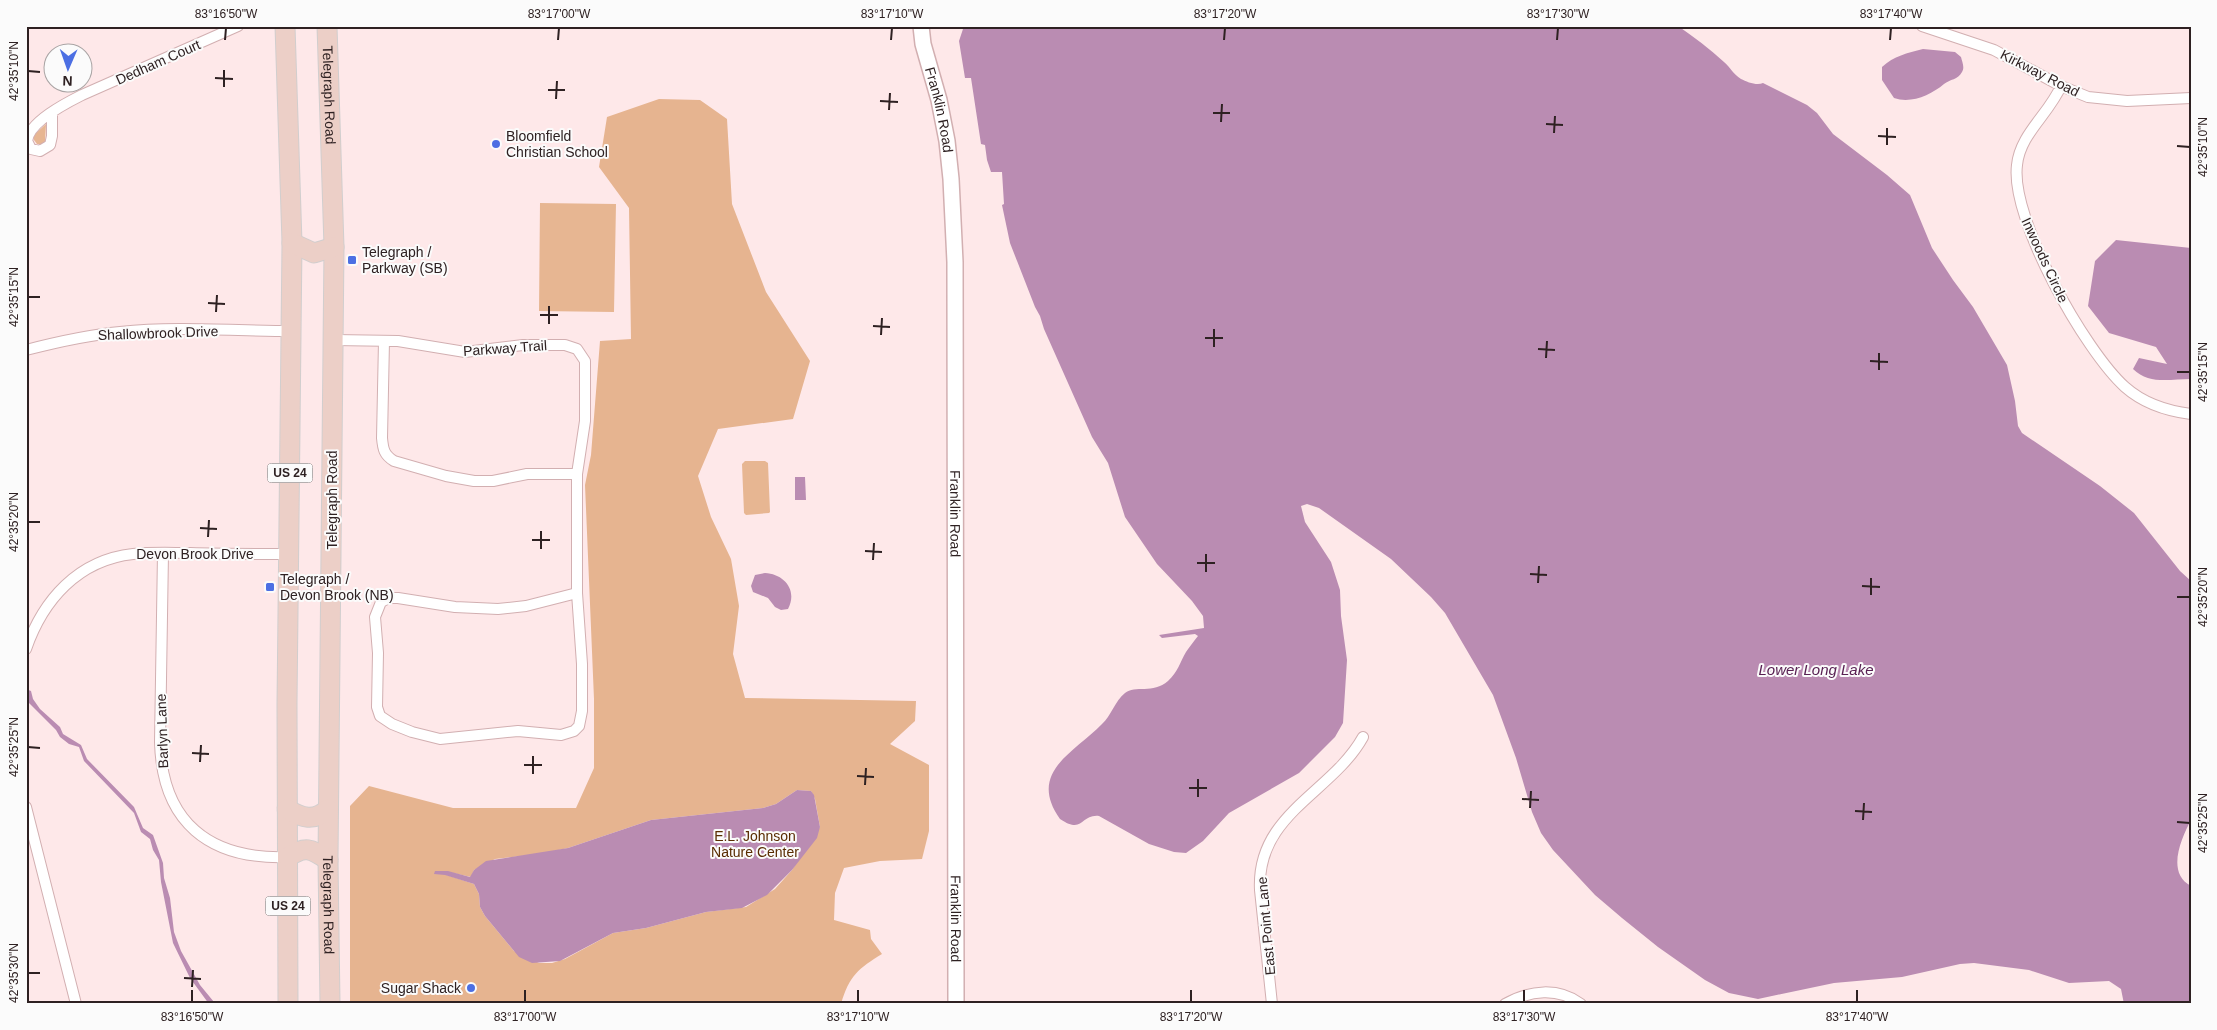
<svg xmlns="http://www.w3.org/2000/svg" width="2217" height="1030" viewBox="0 0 2217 1030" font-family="Helvetica,sans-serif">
	<rect width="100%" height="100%" fill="#fee8e9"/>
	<!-- green -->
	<path fill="#e7b692" d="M46,124L45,142L42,144H37L34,140V135Z
		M540,203L616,204L614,312L539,311Z
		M745,461H765L768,463L770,512L769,513L746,515L744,513L742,464Z"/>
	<!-- forest -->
	<path fill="#e6b490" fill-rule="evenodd" d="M659,99L700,100L727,119L732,204L766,292L810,361L793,419L718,429L698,476L711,517L731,559L739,606L733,654L745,698L916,701L915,721L890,744L929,765V831L922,859L880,861L844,868L835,893L834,920L870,930L871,939L882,954C859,968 849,976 841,1004H350V806L369,786L453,808H576L594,768V699L585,485L591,455L600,341L631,339L629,208L599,167L607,117ZM797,790L811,791L815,799L820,827L792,870L775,889L746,907L706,912L646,928L613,933L565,959L552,963H539L514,951L485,916L480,907L479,894L474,884L435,871H444L471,877L474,870L495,859L540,854L568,848L651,820L763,808L776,804Z"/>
	<!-- water -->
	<path fill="#ba8cb2" d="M969,26H1678C1694,37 1710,49 1724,62C1731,68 1733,74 1741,79C1747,82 1757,86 1763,83L1807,105L1817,113L1833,134L1887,175L1910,195L1932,248L1953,280L1973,307L2007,365L2015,401L2018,426L2022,433L2100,486L2134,513L2180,571L2191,581V820C2181,839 2166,873 2191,886V1004H2124L2121,989L2109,981L2069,983L2029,970L1974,963L1960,964L1902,977L1834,983L1758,999L1729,993L1705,980L1658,947L1622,918L1595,895L1553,850L1541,833L1532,812L1516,758L1493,695L1445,613L1431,597L1391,559L1319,508L1307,504L1301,506L1305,522L1331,562L1340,590L1341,616L1347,660L1343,723L1335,737L1299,773L1229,813L1203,841L1186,853L1174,852L1149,844L1099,816C1080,814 1084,835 1060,819C1027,772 1074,753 1102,724C1111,716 1115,701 1125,693C1135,685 1153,694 1168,681C1178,672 1180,662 1186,652C1190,646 1194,641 1198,636L1195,634L1162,638L1159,635L1204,628L1203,616L1192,601L1157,564L1125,517L1108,463L1092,437L1044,329L1040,316L1035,307L1010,243L1002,205L1004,204L1002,172H991L987,160L985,145L981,144L971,78H965L959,41L963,29Z
		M1923,49L1955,52L1961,57C1962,62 1965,67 1962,72C1958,80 1950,79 1944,84C1931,95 1911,104 1894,98L1882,80V67C1894,56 1907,53 1923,49Z
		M2116,240L2191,248V379C2170,379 2149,385 2133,369L2139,358L2167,364L2156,347L2109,333L2088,306L2095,261Z
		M795,477H805L806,500H795Z
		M765,573C784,574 798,590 788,609L781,610L775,607L768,598L753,592L751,586L755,575Z
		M26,689L31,691L33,699L40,709L60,727L63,734L81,745L87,759L134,807L143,828L153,835L163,863L164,878L170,898L174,932L181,951L200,985L214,1002L236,1004H209L190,978L173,943L161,882L159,860L153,850L150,839L141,832L134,813L84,761L79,747L69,744L60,737L56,730L26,700Z
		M797,790L811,791L814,795L820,827L817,838L792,870L767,895L742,908L706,912L646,928L613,933L560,961L532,963L519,957L485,916L480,907L479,894L474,884L445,875L434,874L435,871H448L470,877L474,870L486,861L568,848L651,820L763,808L776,804Z"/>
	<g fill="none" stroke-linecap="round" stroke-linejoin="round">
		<defs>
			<path id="street" d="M1922,26L1994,50L2061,86L2088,97L2127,101L2191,98
				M2061,86C2049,114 2020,134 2017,165C2010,219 2085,351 2125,387C2143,403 2167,411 2191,414
				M52,113V136L50,145L40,151L31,149L27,141C29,122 66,103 82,95L238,26
				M334,340L398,341L465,352L523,345H565L577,349L585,361V421L577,474V593L582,664V711L579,726L574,731L561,735L518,731L440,739L412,732L392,724L380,716L377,707L378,653L375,617L381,602L389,598H398L455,607L498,609L526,606L577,593
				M384,341L382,438C383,449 384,455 394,461L446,476L474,481H493L527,474H577
				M26,350C57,342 88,335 120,332C177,326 235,331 292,331
				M163,553L160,742C162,822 209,860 288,857
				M26,649C43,600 78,560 133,554C152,552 171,553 190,553C223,554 256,554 288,554
				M26,807L76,1004
				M1272,1004L1260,890C1256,814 1332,793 1363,737
				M1505,1004C1530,990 1558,987 1581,1004"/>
			<g id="secondary">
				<path id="s1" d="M921,26L923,44L939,100L947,141L951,179L955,262L956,1004"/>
			</g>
			<g id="highway">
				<path d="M285,26L292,243L287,704L288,1004"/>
				<path id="s2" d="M327,26L334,247L328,860L330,1004"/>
				<path d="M292,243L314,253L334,247"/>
				<path d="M287,809C302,818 314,822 328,809"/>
				<path d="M288,857C306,845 311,849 328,860"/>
			</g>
		</defs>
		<!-- street casing -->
		<use href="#street" stroke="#d2afb1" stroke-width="12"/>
		<!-- secondary casing -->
		<use href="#secondary" stroke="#d2afb1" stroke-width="18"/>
		<!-- highway casing -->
		<use href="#highway" stroke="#d1cece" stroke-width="21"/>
		<!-- street -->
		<use href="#street" stroke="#fff" stroke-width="10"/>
		<!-- secondary -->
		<use href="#secondary" stroke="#fff" stroke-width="15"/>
		<!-- highway -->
		<use href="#highway" stroke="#eccfc7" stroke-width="19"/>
	</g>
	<!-- ticks -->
	<path fill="none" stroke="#2e2122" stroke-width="2" d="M225,40L226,28M558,40L559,28M891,40L892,28M1224,40L1225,28M1557,40L1558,28M1890,40L1891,28M28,71L40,72M215,78L233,79M224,87V70M548,90H565M556,99L557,81M880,101L898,102M889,110L890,93M1213,113H1230M1221,122L1222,104M1546,124L1563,125M1554,133L1555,116M1878,136L1896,137M1887,145V128M2177,146L2190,147M28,297H40M208,303L225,304M216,312L217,295M540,315H558M549,324V306M873,326L890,327M881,335L882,318M1205,338H1223M1214,347V329M1538,349L1555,350M1546,358L1547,341M1870,361L1888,362M1879,370V353M2177,372H2190M28,522H40M200,528L217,529M208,537L209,520M532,540H550M541,549V531M865,551L882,552M873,560L874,543M1197,563H1215M1206,572V554M1530,574L1547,575M1538,583L1539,566M1862,586L1880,587M1871,595V578M2177,597H2190M28,747L40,748M192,753L209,754M200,762L201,745M524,765H542M533,774V756M857,776L874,777M865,785L866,768M1189,788H1207M1198,797V779M1522,799L1539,800M1530,808L1531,791M1855,811L1872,812M1863,820L1864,803M2177,822L2190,823M28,973H40M184,978L201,979M192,987L193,970M192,1002V990M525,1002V990M858,1002V990M1191,1002V990M1524,1002V990M1857,1002V990"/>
	<!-- markers -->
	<g fill="#4c6fe3" stroke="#fbfbfb" stroke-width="2">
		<circle cx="496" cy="144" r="5"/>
		<rect x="347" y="255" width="10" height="10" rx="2.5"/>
		<rect x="265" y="582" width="10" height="10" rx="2.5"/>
		<circle cx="471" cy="988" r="5"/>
	</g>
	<g text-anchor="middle" stroke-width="4" stroke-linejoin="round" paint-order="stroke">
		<!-- shield labels -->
		<g fill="#fbfbfb" stroke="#6c6263" stroke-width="1">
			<rect x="267.5" y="463.5" width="45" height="19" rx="4"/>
			<rect x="265.5" y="896.5" width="45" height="19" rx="4"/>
		</g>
		<g font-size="12" font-weight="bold" fill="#2e2122">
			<text x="290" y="477">US 24</text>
			<text x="288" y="910">US 24</text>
		</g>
		<!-- street labels -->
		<g font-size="14" fill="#2e2122" stroke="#fbfbfb">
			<text transform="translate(158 62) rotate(-24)" y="5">Dedham Court</text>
			<text transform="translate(2040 73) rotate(27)" y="5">Kirkway Road</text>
			<text dy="5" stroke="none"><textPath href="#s2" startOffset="69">Telegraph Road</textPath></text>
			<text dy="5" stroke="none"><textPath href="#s1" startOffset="86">Franklin Road</textPath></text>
			<text transform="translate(2045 260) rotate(65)" y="5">Inwoods Circle</text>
			<text transform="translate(158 333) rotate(-2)" y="5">Shallowbrook Drive</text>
			<text transform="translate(505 348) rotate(-4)" y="5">Parkway Trail</text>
			<text transform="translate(332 500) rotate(-90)" y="5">Telegraph Road</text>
			<text dy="5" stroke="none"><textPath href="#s1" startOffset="491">Franklin Road</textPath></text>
			<text x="195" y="559">Devon Brook Drive</text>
			<text transform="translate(162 731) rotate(-92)" y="5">Barlyn Lane</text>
			<text dy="5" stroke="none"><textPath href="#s2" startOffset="879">Telegraph Road</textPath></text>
			<text dy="5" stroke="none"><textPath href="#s1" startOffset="896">Franklin Road</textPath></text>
			<text transform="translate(1266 926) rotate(-95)" y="5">East Point Lane</text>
		</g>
		<!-- poi labels -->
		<g font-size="14" fill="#2e2122" stroke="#fbfbfb" text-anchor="start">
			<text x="506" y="141">Bloomfield<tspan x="506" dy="16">Christian School</tspan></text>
			<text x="362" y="257">Telegraph /<tspan x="362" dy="16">Parkway (SB)</tspan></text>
			<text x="280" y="584">Telegraph /<tspan x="280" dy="16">Devon Brook (NB)</tspan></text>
			<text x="461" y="993" text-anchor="end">Sugar Shack</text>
		</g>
		<!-- park labels -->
		<g font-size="14" fill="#592c00" stroke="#fbfbfb">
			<text x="755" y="841">E.L. Johnson<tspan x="755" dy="16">Nature Center</tspan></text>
		</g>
		<!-- water labels -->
		<g font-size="15" font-style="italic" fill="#592153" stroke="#fbfbfb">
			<text x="1816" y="675">Lower Long Lake</text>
		</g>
	</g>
	<!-- border -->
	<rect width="2217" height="1030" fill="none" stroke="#fbfbfb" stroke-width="55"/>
	<!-- north arrow -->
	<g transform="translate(68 68) rotate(182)"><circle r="24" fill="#fbfbfb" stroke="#a9a4a4"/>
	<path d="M0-4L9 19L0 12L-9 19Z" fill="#4c6fe3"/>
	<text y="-8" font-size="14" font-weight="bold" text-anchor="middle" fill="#2e2122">N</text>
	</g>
	<rect x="28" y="28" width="2162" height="974" fill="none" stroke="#2e2122" stroke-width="2"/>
	<g font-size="12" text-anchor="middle" fill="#2e2122">
		<text x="226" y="18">83°16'50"W</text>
		<text x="559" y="18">83°17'00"W</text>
		<text x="892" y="18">83°17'10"W</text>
		<text x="1225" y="18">83°17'20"W</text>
		<text x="1558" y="18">83°17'30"W</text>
		<text x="1891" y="18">83°17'40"W</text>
		<text transform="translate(14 71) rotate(-90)" y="4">42°35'10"N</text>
		<text transform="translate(2203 147) rotate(-90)" y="4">42°35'10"N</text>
		<text transform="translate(14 297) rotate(-90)" y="4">42°35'15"N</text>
		<text transform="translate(2203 372) rotate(-90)" y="4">42°35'15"N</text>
		<text transform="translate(14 522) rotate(-90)" y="4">42°35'20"N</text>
		<text transform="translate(2203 597) rotate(-90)" y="4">42°35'20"N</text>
		<text transform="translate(14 747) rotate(-90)" y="4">42°35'25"N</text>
		<text transform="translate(2203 823) rotate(-90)" y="4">42°35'25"N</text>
		<text transform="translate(14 973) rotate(-90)" y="4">42°35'30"N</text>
		<text x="192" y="1021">83°16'50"W</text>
		<text x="525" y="1021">83°17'00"W</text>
		<text x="858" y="1021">83°17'10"W</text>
		<text x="1191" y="1021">83°17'20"W</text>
		<text x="1524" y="1021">83°17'30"W</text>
		<text x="1857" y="1021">83°17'40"W</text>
	</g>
</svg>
